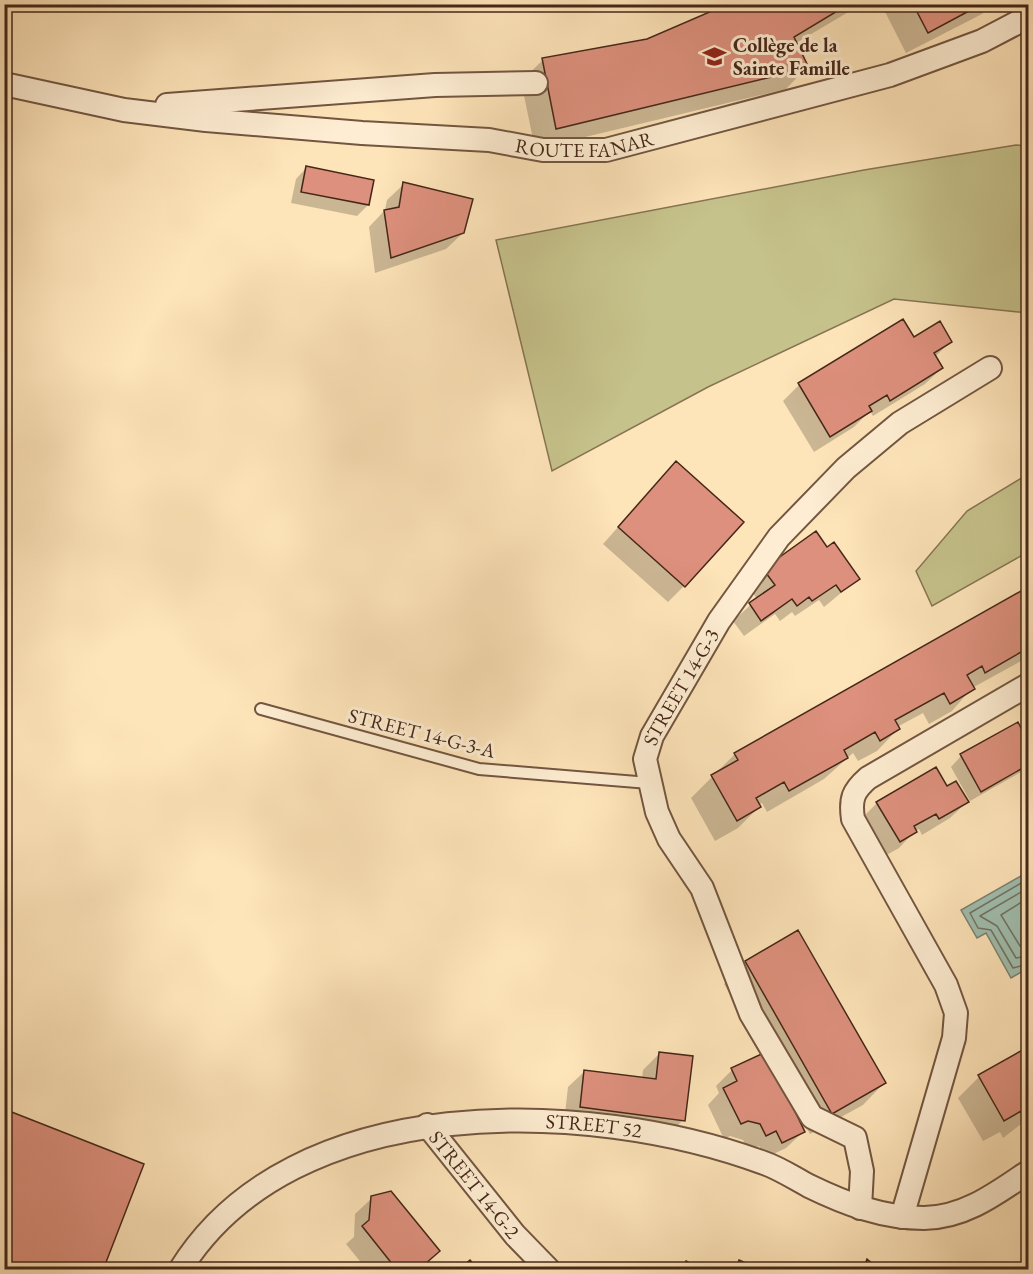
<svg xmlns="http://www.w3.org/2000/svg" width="1033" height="1274" viewBox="0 0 1033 1274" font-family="'EB Garamond',serif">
	<rect width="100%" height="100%" fill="#fee4b9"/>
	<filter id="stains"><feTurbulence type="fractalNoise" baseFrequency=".00333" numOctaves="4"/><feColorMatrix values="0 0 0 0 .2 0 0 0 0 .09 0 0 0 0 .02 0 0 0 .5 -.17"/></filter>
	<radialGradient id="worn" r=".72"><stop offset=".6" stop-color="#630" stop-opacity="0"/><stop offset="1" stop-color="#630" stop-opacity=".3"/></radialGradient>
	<!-- green -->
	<path fill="#c6c28b" stroke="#867452" stroke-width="1.5" d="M1016,145L1028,146V313L894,299L708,387L552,471L496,240L864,170Z
		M1028,474V552L932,606L916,571L967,511Z"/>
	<!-- water -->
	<path fill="#a0bfaf" stroke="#7c8273" stroke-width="1.5" d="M1028,872V968L1011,978L986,933L977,938L961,910Z"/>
	<!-- shadow -->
	<path fill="#0003" d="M731,4H862L796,43L807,67L786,89L535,149L521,81L543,60L647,40Z
		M881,4H991L982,14L906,53Z
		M306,168L368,205L357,216L291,203L296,179Z
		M404,184L463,233L446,249L375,273L369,227L385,210L387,200Z
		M902,321L914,339L950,342L935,357L942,368L925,384L873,416L870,411L854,427L814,452L783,401L799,385Z
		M660,480L684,586L668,602L603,544Z
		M827,549L858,579L824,607L819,600L795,616L792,612L780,621L775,614L744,636L733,621L757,599L748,586L764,570Z
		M1028,589V653L1021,661L972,688L952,711L929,724L923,713L897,727L898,729L877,751L858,761L853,753L824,779L767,812L762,803L758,805L759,807L738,828L715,841L691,798L735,754Z
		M1028,719V736L1023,725Z
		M1017,724L1028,745V768L970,801L951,767L961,756Z
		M967,802L950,818L922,835L919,829L915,831L899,848L883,857L861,819L877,803Z
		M798,932L884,1083L863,1105L810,1134L786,1092L803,1132L786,1148L765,1158L759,1146L749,1151L743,1140L730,1136L724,1139L708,1105L719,1093L716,1086L732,1070L764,1054L724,984L745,962Z
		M1028,1049V1119L1003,1138L1000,1132L983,1141L958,1098L979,1077Z
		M660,1053L683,1120L667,1136L564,1123L568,1087L585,1071L642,1079L643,1070Z
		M4,1111L102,1270H4Z
		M372,1198L438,1251L419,1270H367L346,1244L354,1237L355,1214Z"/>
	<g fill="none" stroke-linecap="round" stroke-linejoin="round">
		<!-- shore -->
		<path stroke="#727364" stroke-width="1.5" d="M1028,879L970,913L978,928L991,930L1013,968L1028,964
			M1028,888L980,916L997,926L1016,958L1028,956
			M1028,898L1001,915L1020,946L1028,947"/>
	</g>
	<!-- building -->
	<path fill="#dd907d" stroke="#452718" stroke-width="1.5" d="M728,4H849L794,37L809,68L556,129L542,58L647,39Z
		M913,4H982L928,33Z
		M306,166L374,180L369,205L301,192Z
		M403,182L473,199L464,233L391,258L384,210L399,207Z
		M903,319L914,337L940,321L952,342L934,353L943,368L890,401L887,395L869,406L872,411L830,437L798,383Z
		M676,461L744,522L685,587L618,527Z
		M816,531L827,547L834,542L860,579L841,592L836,585L812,601L809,597L797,606L792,599L761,621L749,603L775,585L763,569Z
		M1028,587V648L985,673L982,666L967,675L975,689L950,704L944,693L895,720L900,729L880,741L875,732L844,750L848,758L789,791L784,782L756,798L761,807L737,821L711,775L738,760L734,753Z
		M1018,722L1028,742V765L981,792L960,754Z
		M936,767L947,786L956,781L969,802L939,819L936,814L914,826L917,832L900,842L876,802Z
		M798,930L886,1083L832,1114L745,961Z
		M1028,1047V1116L1025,1118L1021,1111L1004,1121L978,1075Z
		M659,1052L693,1056L685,1121L580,1107L584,1070L656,1079Z
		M766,1052L805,1132L782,1143L776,1131L766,1136L760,1124L748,1121L741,1124L723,1088L737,1081L731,1068Z
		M4,1109L144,1164L103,1270H18L4,1264Z
		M391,1191L440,1251L418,1270H397L362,1226L369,1220L371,1196Z
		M867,1259L880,1270H863Z
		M470,1260L478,1270H458Z
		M739,1260L761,1270H736Z
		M686,1261L702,1270H682Z"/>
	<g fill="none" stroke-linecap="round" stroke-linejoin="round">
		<defs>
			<path id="service" d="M261,709L479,769L649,783"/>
			<g id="minor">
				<path id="s1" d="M4,84L124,110L206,120L362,133L489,140L543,150H606L890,75L982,41L1028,17"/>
				<path d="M167,105L435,85L536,83"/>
				<path id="s2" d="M427,1125L515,1235L549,1270"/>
				<path id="s3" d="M860,1208L862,1171L855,1138L812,1117L751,1014L702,888L669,839L657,812L645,759L652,736L719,621L779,537L846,468L900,423L990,368"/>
				<path d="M902,1217L954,1038L956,1013L946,985L853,819C850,799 853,791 868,778L1028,685"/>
				<path id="s4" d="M180,1270C292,1089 588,1098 764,1163C779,1168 794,1178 809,1186C846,1204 883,1218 924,1218C964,1218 997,1193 1028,1172"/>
			</g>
		</defs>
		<!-- service casing -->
		<use href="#service" stroke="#735640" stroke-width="14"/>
		<!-- minor casing -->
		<use href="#minor" stroke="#735640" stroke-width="26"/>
		<!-- service -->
		<use href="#service" stroke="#feedd2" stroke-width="10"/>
		<!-- minor -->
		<use href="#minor" stroke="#feedd2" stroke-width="22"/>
	</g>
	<!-- icons -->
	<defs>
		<symbol id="school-bare" viewBox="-9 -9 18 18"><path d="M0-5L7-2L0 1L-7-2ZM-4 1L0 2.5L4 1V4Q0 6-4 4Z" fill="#8f2418" stroke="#feedd2" stroke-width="2.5" paint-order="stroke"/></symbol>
	</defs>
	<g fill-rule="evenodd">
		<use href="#school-bare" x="698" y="40" width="33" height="33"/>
	</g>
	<g text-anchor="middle" stroke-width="6" stroke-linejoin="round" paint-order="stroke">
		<!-- poi labels -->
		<g font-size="20" font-weight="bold" fill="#452718" stroke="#feedd2" text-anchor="start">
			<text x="733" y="52">Collège de la<tspan x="733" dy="23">Sainte Famille</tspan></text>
		</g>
		<!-- street labels -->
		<g font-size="20" fill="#452718" stroke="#feedd2">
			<text dy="7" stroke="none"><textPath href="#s1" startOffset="586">ROUTE FANAR</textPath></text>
			<text dy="7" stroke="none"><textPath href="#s3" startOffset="597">STREET 14-G-3</textPath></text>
			<text transform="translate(422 733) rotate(14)" y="7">STREET 14-G-3-A</text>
			<text dy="7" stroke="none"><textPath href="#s4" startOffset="462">STREET 52</textPath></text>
			<text dy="7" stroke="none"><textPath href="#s2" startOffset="76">STREET 14-G-2</textPath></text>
		</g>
	</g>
	<!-- margin -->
	<rect width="1033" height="1274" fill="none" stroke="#fee4b9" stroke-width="24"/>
	<rect x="6" y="6" width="1021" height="1262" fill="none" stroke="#452718" stroke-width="3"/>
	<rect x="12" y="12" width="1009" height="1250" fill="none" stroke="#452718" stroke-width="1.5"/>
	<rect width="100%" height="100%" filter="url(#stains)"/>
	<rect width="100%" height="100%" fill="url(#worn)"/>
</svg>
